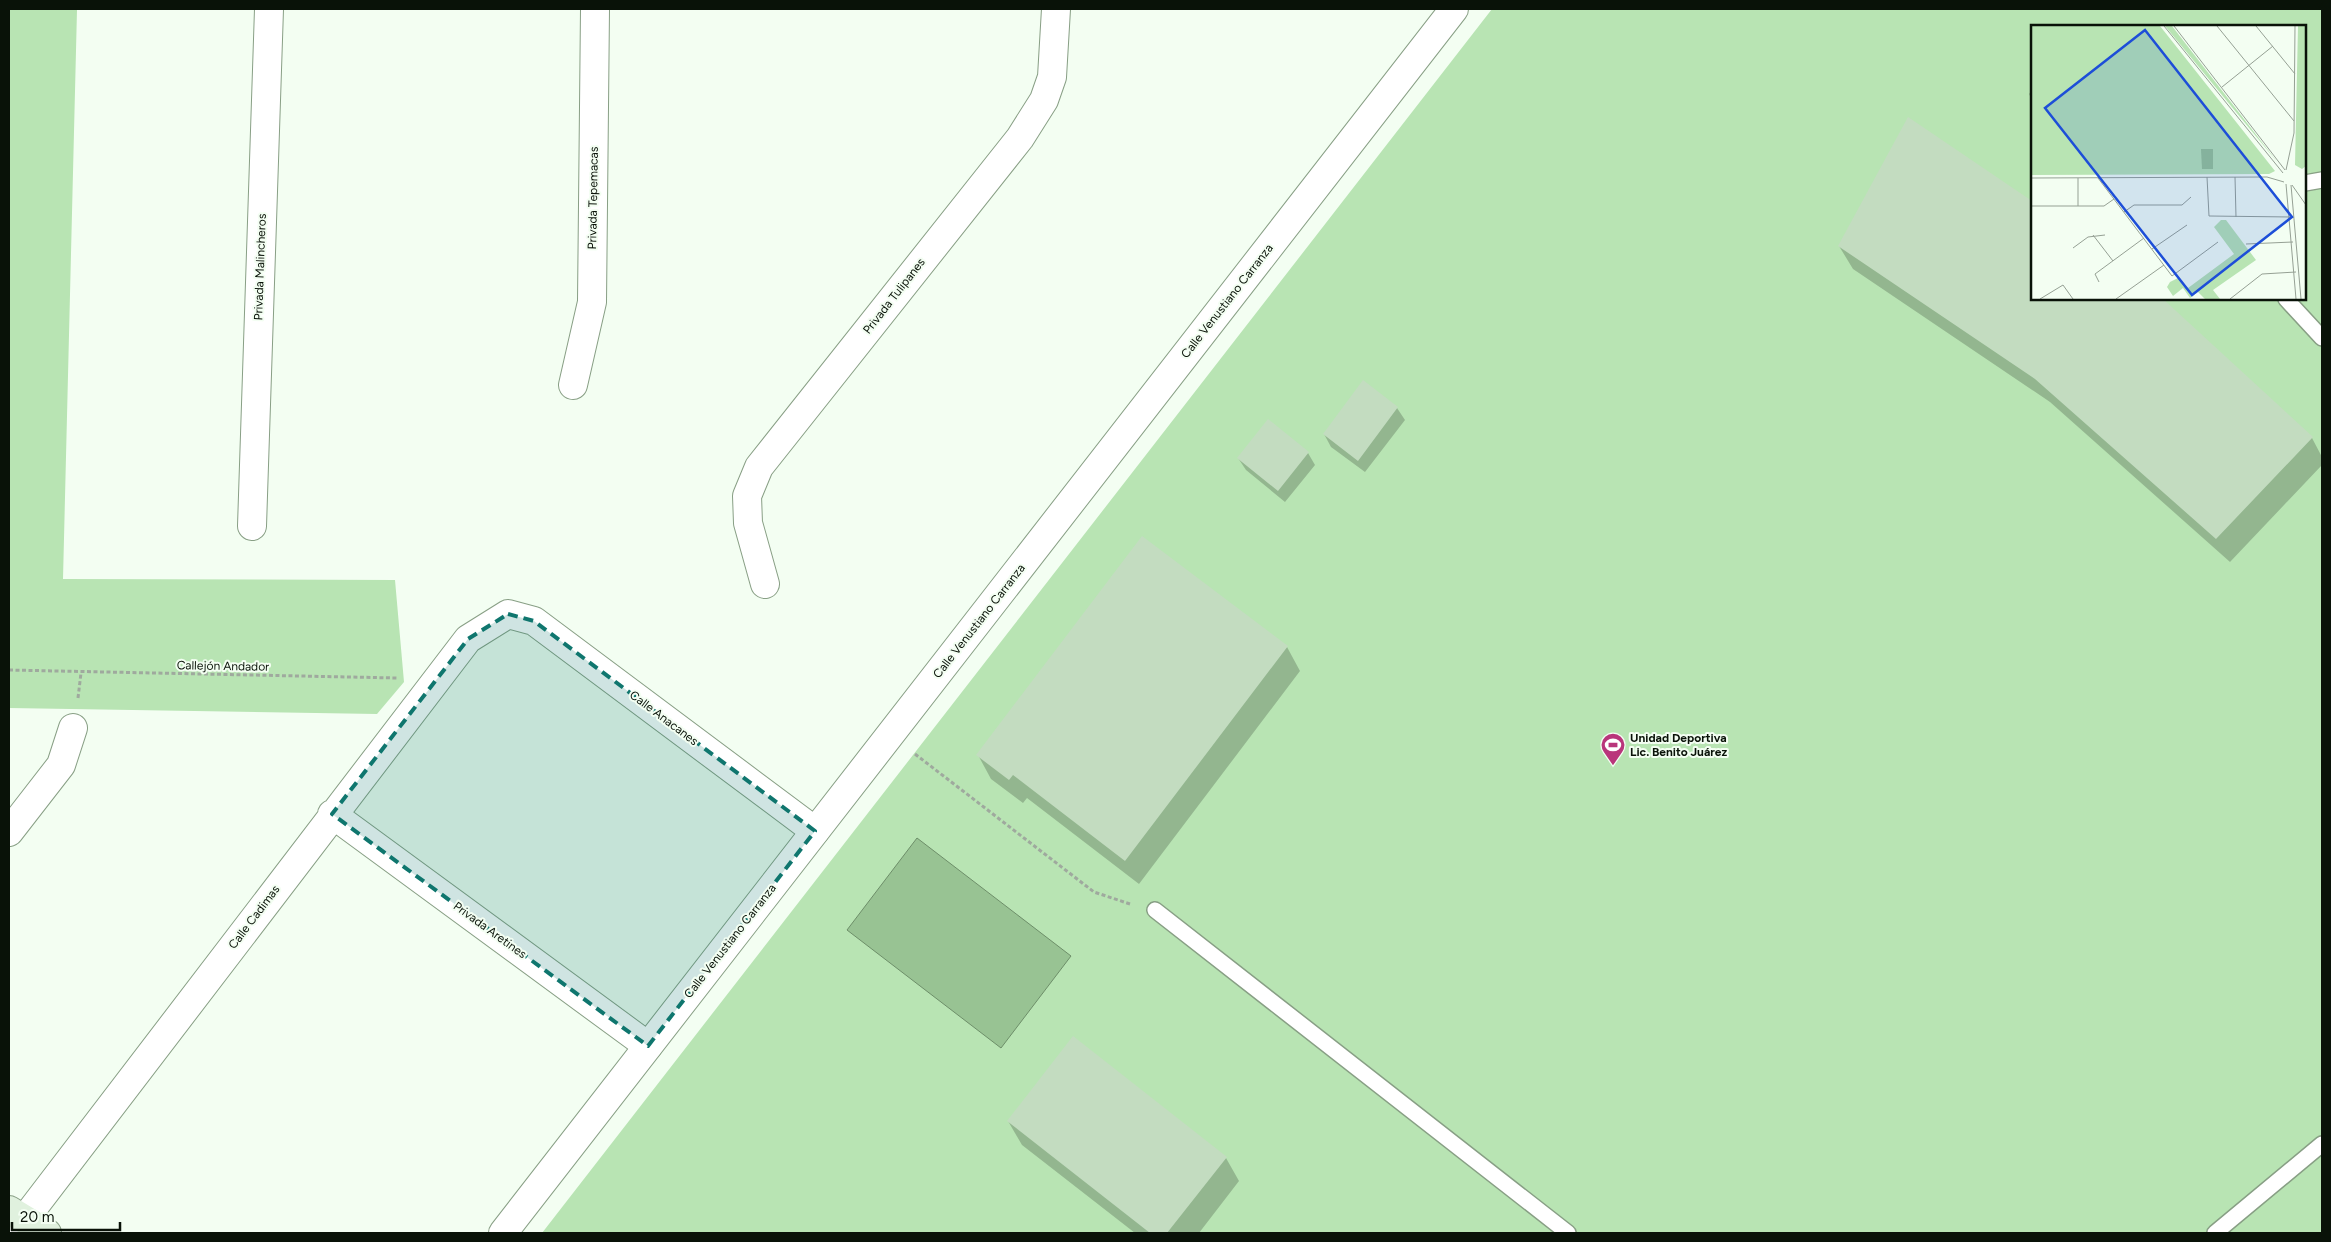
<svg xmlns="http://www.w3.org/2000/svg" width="2331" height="1242" viewBox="0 0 2331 1242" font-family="Figtree,sans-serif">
	<rect width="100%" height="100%" fill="#f3fef2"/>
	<!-- green -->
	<path fill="#b8e4b3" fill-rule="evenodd" d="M9,9H84L77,10L63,579L395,580L404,682L377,714L9,708Z
		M1492,9H2322V1233H542ZM2032,26H2305V299H2032Z"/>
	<!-- water -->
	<path fill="#98c393" stroke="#6d8e69" d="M917,838L1071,956L1001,1048L847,930Z"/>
	<!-- shadow -->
	<path fill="#0003" d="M2032,90V100L2029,94Z
		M1909,119L2032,203V299H2161L2312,438L2322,457V465L2230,562L2050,402L1853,269L1839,246Z
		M1363,382L1397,408L1405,420L1365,472L1331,447L1324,434Z
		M1308,453L1315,465L1285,502L1246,470L1238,458Z
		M1287,647L1300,671L1139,884L1027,798L1023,803L991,779L978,755Z
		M1008,1121L1226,1158L1239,1181L1199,1233H1135L1022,1145Z"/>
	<!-- building -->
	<path fill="#c3dcc0" d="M1908,117L2032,201V299H2163L2313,437L2216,539L2035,379L1838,246Z
		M1363,380L1398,407L1358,461L1323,434Z
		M1268,419L1309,452L1278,491L1237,458Z
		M1142,536L1288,646L1125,861L1013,775L1009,780L976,755Z
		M1073,1036L1227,1157L1167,1233H1150L1007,1121Z"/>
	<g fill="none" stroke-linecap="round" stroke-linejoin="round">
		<defs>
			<path id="service" d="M2305,183L2322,180
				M2286,299L2322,338
				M1155,910L1568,1233
				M2215,1233L2322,1144"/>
			<path id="minor" d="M573,385L592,302L595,9
				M252,526L269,9
				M765,584L748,523L747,496L759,467L1020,138L1044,100L1052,77L1056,9
				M332,814L648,1046
				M9,832L61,765L73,728
				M14,1233L468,639L508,614L534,621L815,831"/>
			<path id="tertiary" d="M503,1233L1454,9"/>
			<path id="secondary" d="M9,1210L47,1233"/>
		</defs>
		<!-- service casing -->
		<use href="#service" stroke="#889f85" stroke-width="18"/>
		<!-- minor casing -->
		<use href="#minor" stroke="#889f85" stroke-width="30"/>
		<!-- tertiary casing -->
		<use href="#tertiary" stroke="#889f85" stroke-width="30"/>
		<!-- secondary casing -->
		<use href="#secondary" stroke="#889f85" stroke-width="30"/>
		<!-- path -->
		<path stroke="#9fa99e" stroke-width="3" stroke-dasharray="4 2.5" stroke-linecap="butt" d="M9,670L397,678
			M78,698L81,673
			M915,754L1094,892L1130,904"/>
		<!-- service -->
		<use href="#service" stroke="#fff" stroke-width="15"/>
		<!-- minor -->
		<use href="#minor" stroke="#fff" stroke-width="28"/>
		<!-- tertiary -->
		<use href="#tertiary" stroke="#fff" stroke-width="28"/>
		<!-- secondary -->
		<use href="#secondary" stroke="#e0f1de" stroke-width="28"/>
	</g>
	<!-- marked area -->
	<path fill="#0f766e" fill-opacity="0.2" stroke="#0f766e" stroke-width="4" stroke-dasharray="10 6" stroke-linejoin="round" d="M508,614L534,621L815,831L648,1046L332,814L468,639Z"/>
	<!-- icons -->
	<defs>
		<symbol id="stadium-pin" viewBox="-11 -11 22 30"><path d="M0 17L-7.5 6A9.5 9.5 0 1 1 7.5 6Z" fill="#b9357b" stroke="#f3fef2"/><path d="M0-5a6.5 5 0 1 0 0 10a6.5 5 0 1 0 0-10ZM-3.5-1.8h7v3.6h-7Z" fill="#fff"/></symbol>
	</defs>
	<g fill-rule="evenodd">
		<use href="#stadium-pin" x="1599" y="731" width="28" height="38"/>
	</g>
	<g text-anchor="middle" stroke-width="4" stroke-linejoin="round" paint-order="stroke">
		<!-- street labels -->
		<g font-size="12" fill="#091208" stroke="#f3fef2">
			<text transform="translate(593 198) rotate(-89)" y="4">Privada Tepemacas</text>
			<text transform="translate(260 267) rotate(-88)" y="4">Privada Malincheros</text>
			<text transform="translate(894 296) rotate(-52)" y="4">Privada Tulipanes</text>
			<text transform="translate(1227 301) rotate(-52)" y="4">Calle Venustiano Carranza</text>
			<text transform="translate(979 621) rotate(-52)" y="4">Calle Venustiano Carranza</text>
			<text transform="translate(223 666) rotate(1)" y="4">Callejón Andador</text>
			<text transform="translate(664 718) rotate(37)" y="4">Calle Anacanes</text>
			<text transform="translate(254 917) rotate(-53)" y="4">Calle Cadimas</text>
			<text transform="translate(490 930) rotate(36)" y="4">Privada Aretines</text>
			<text transform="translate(730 941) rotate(-52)" y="4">Calle Venustiano Carranza</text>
		</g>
		<!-- poi labels -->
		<g font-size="12" font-weight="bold" fill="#091208" stroke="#f3fef2" text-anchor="start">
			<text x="1630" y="742">Unidad Deportiva<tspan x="1630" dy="14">Lic. Benito Juárez</tspan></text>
		</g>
	</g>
	<!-- overview -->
	<g transform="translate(2031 25)">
		<rect width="275" height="275" fill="#f3fef2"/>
		<path d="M0,1H129L244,146L238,149L0,150ZM134,1H141L247,138ZM267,1H275V141L271,144L264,140ZM190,195H195L225,235L182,265L189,274H174L167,267L159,273L152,263L142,271L136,262L139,257L147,253L157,263L203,229L183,202Z" fill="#b8e4b3"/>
		<path d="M170,124H182V144H171Z" fill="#98c393"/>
		<path fill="none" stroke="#95a094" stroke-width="1" d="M133,1L252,148M143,1L254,145M186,1L263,96M225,1L264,49M191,62L242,21M255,145L263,108L264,1M176,152L178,191L260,192M204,152L205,192M0,153L236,152L253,157M47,153V181M67,153L141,251L187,217M255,159L265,274M260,160L270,274M261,160L275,180M0,181H73L83,174M93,187L103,180H151L160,172M62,210L82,236M215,219L262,217M42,223L57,212L74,210M121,224L156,200M68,257L64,249L113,213M9,274L32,260L42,274M85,274L133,240M199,274L231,249L265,247"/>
		<path fill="#1d4ed8" fill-opacity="0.15" stroke="#1d4ed8" stroke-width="2.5" d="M114,5L261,192L161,270L14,83Z"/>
		<rect width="275" height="275" fill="none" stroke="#091208" stroke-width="2.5"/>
	</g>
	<!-- border -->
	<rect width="2331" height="1242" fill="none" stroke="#091208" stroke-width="20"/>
	<!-- scale -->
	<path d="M12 1222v8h108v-8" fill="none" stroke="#091208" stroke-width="2.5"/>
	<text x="20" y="1222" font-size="15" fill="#091208" stroke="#f3fef2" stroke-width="4" paint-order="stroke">20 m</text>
</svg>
